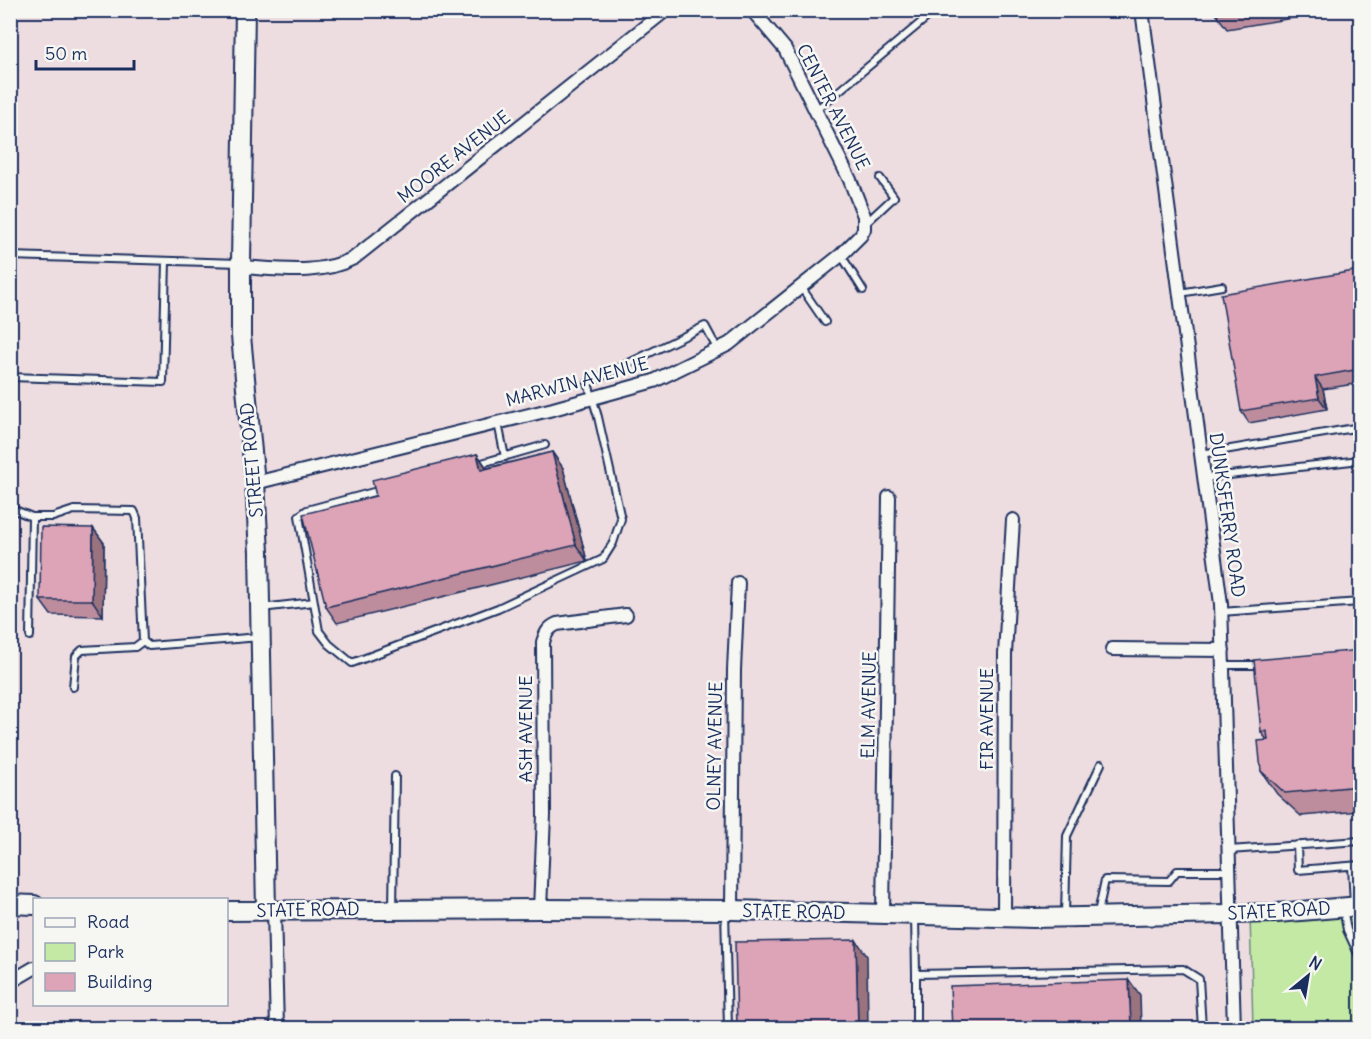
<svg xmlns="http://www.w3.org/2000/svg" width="1371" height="1039" viewBox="0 0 1371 1039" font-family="Delius,sans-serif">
	<rect width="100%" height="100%" fill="#eedde0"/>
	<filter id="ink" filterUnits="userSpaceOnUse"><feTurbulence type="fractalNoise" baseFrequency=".0167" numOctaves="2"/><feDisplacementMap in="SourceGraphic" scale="12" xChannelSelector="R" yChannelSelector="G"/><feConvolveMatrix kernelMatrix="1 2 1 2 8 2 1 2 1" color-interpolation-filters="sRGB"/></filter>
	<g filter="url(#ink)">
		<!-- green -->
		<path fill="#c3e9a4" stroke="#6f8c81" stroke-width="1.5" d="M1360,906V1028H1253L1250,915Z"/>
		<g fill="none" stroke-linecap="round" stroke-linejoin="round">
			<defs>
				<path id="service" d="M816,110L936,10
					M865,224L894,197L880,178
					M841,255L863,290
					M10,256L240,263
					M801,287L825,322
					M1180,293L1222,286
					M10,377L163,382L166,261
					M498,423L505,457
					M1201,454L1360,427
					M475,465L545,445
					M1203,478L1360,460
					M381,490L307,510L299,516L319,631L329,644L352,663L498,608L603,559L613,543L621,519L598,417L588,383L705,326L718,350
					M10,508L32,517
					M261,608L314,602
					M1221,612L1360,602
					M30,636L32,517H53L74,510L134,511L137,518L143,641L149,646L260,637
					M1223,665H1262
					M73,687L76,656L82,650L135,647L143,641
					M1297,845L1298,870L1360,865
					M1229,850L1360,841
					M1352,866L1354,904
					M1343,908L1347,930L1360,958
					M393,909L395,776
					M725,911L728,1028
					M1098,913L1105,880L1169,881L1177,871H1230
					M1065,914L1067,836L1101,764
					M915,916L916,974L1183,969L1199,979L1202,1028
					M916,974V1028"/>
				<path id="minor" d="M1142,10L1221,604L1234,1028
					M241,267C278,269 320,276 354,258L666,10
					M255,483L553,409L654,381L729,344L841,255L861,235L864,229V216L850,180L785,49L752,10
					M1112,649L1223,650
					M540,909L544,815L543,642C546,633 548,628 557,624L626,615
					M274,910L277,1028
					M732,910L734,670L738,583
					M883,914L889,497
					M1004,918L1005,654L1013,520
					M10,982L34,968"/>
				<path id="secondary" d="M245,10L241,263V336L255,483L259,552L266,910
					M10,904L34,905
					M226,911L540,909L732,910L1033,918L1277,913L1360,906"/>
			</defs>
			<!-- service casing -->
			<use href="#service" stroke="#1b2f5e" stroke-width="10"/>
			<!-- minor casing -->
			<use href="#minor" stroke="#1b2f5e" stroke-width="16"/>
			<!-- secondary casing -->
			<use href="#secondary" stroke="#1b2f5e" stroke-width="22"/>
			<!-- service -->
			<use href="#service" stroke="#f6f6f2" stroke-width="6"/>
			<!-- minor -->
			<use href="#minor" stroke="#f6f6f2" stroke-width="12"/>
			<!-- secondary -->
			<use href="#secondary" stroke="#f6f6f2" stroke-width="18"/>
		</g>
		<!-- wall -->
		<path fill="#bd8d9d" stroke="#1b2f5e" stroke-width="1.5" d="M1216,10H1341L1227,29L1216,14Z
			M1360,270V383L1323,389L1327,409L1249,423L1241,411Z
			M552,452L563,468L587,561L337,623L326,607L376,496L477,454L487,468Z
			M93,528L104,543L103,616L51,615L40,600Z
			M1360,650V811L1301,816L1277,794L1261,771L1267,740L1261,732Z"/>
		<!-- shaded-wall -->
		<path fill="#9a737f" stroke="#1b2f5e" stroke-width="1.5" d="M1315,377L1323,389L1327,409L1319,398Z
			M552,452L563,468L587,561L576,545Z
			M477,454L488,470H481Z
			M93,528L104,543L103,616L92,600Z
			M856,940L867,956L868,1029H858Z
			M1129,980L1140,995L1141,1029L1131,1027Z"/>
		<!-- building -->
		<path fill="#dca4b6" stroke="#1b2f5e" stroke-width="1.5" d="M1216,10H1235L1216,14Z
			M1360,270V369L1315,377L1319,398L1241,411L1221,294Z
			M552,452L576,545L326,607L303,514L376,496L372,480L477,454L481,470Z
			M41,527L93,528L92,600H40Z
			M1360,650V786L1285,793L1261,771L1258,741L1268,740L1267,731L1261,732L1254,660Z
			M856,940L858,1029H737L735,942Z
			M1129,980L1131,1027L1177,1025V1029H952L950,986Z"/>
	</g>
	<g text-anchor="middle" stroke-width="5" stroke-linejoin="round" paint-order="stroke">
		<!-- street labels -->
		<g font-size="18" fill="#1b2f5e" stroke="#f6f6f2">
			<text transform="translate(833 107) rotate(63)" y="6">CENTER AVENUE</text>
			<text transform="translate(454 157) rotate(-38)" y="6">MOORE AVENUE</text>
			<text transform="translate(577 382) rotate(-15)" y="6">MARWIN AVENUE</text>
			<text transform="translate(252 460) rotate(-95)" y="6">STREET ROAD</text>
			<text transform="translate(1227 515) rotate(82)" y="6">DUNKSFERRY ROAD</text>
			<text transform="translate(869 705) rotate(-89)" y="6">ELM AVENUE</text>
			<text transform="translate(987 719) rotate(-90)" y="6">FIR AVENUE</text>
			<text transform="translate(526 729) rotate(-90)" y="6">ASH AVENUE</text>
			<text transform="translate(715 746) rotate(-89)" y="6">OLNEY AVENUE</text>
			<text transform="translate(308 910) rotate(-1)" y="6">STATE ROAD</text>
			<text transform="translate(1279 911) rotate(-3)" y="6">STATE ROAD</text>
			<text transform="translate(794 912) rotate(1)" y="6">STATE ROAD</text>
		</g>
	</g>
	<!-- margin -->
	<rect width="1371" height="1039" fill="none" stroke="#f6f6f2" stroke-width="36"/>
	<rect x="18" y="18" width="1335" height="1003" fill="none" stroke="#1b2f5e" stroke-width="2" filter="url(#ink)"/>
	<!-- legend -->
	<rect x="33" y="898" width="195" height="108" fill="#f6f6f2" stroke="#9ea6b7" stroke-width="1.5"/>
	<rect x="45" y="918" width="30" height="9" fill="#f6f6f2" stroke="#9ea6b7" stroke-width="1.5"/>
	<text x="87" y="928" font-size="18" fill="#1b2f5e">Road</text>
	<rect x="45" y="943" width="30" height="18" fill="#c3e9a4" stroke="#9ea6b7" stroke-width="1.5"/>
	<text x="87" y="958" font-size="18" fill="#1b2f5e">Park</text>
	<rect x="45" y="973" width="30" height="18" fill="#dca4b6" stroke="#9ea6b7" stroke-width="1.5"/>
	<text x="87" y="988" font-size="18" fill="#1b2f5e">Building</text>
	<!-- north arrow -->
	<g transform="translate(1308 976) rotate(30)" stroke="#f6f6f2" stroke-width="4.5" paint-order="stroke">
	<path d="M0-4.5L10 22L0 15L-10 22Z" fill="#1b2f5e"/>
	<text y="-9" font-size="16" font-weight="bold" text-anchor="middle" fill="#1b2f5e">N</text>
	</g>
	<!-- scale -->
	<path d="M36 60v9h98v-9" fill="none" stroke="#1b2f5e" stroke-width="3"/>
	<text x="45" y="60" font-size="18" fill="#1b2f5e" stroke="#f6f6f2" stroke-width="4.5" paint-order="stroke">50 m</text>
</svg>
